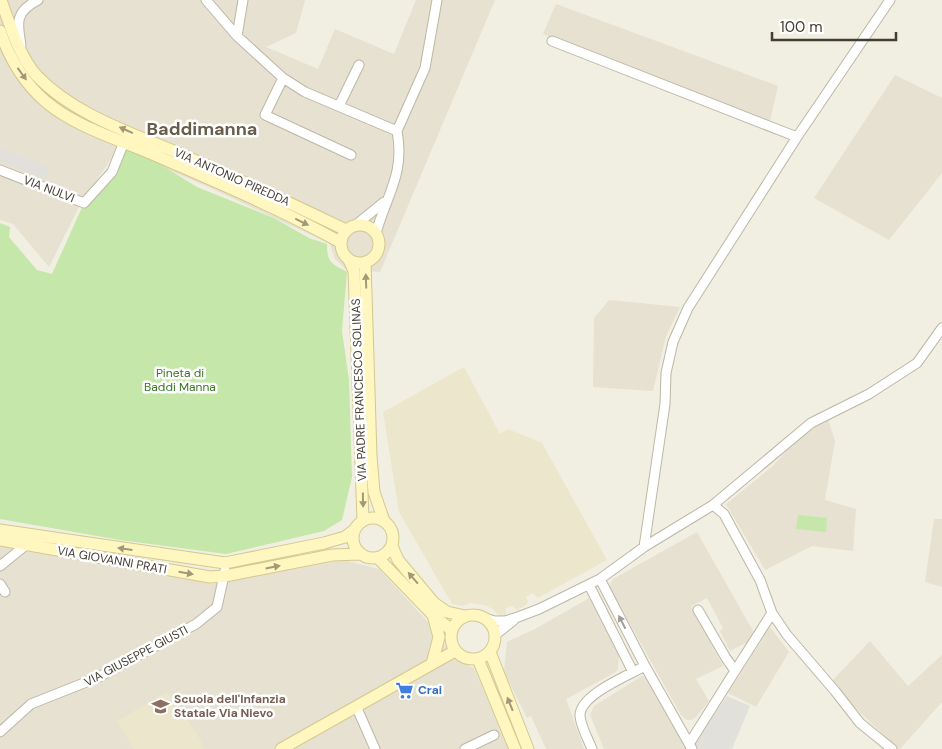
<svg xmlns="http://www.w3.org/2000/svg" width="942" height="749" viewBox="0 0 942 749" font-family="'DM Sans',sans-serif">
	<rect width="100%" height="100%" fill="#f1efe2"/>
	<!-- residential -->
	<path fill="#e6e1d0" d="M0,0H305L296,33L266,47L318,69L335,29L394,54L416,0H495L380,272L347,270L335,259L330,244L215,190L118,148L78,209L49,267L13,224L0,220Z
		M556,4L778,86L770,121L543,34Z
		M895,75L942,98V173L889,240L814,198Z
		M609,300L680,307L666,336L653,391L593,387L594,318Z
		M828,419L835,441L825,500L856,509L853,551L812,546L765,570L726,504L774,465L793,443L810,428Z
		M934,519H942V587L925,582Z
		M697,532L753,631L748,642L730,651L720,631L723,628L707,598L691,606L723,666L696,679L709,701L696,717L691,720H687L681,715L611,590L610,585L613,579Z
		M0,546L213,584L343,560L379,569L427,621L456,660L474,668L508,749H0Z
		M589,598L619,655L618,669L616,672L566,699L584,749H546L531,716L527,718L504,672L507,642L535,629Z
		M770,627L789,652L756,707L728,693Z
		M870,641L908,686L942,655V702L900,749H898L830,683Z
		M642,676L647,677L686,749H604L590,715L594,706Z"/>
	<!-- education -->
	<path fill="#ebe6cc" d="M464,367L500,434L508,429L542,443L607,560L538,598L532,593L526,597L528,602L526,605L517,610L512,606L506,608V616H499L493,609L484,605L470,603L463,606L452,604L399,512L383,412Z
		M167,692L199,737L204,749H134L117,721Z"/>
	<!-- green -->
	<path fill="#c5e7aa" d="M124,142L197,187L274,218L309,238L327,244C327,263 331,263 347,272L342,331L349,380L352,477L342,520L324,531L226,554L120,540L0,519V223L10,227L9,237L37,270L52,274L84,203L104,182Z
		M798,515L827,518L826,532L796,529Z"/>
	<!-- parking -->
	<path fill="#e2e0db" d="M0,147L50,167L45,179L0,161Z
		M727,696L750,706L732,749H699L694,743Z"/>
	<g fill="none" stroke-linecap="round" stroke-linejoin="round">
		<defs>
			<path id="street" d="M206,0L237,36L283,78L305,92L397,131C405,174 387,194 376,233
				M237,36L243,0
				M552,41L797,137
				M21,45C17,22 15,12 38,0
				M283,78L265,115L351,155
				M339,106L359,65
				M397,131L425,68L437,0
				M0,170L84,203L112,172L124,142
				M357,224L384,202
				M713,505L724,514L760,580L772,613L787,635L835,691L860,723L892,749
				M644,547L665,404L666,373L673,342L688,308L797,137L890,0
				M0,566L26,545
				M600,579L645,666L692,749
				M0,584L5,592
				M589,585L633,672
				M484,618L495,621H505L518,617L539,609L600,579L644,547L713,505L811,423L869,394L917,363L942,328
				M495,635L514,620
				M735,671L772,613
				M356,706L375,749
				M0,732L31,704L99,677L196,624L217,607L225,571
				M689,744L735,671L726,658L698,610
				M465,749L494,735
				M592,749C588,739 581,727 580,716C579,695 629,675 645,666"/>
			<path id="secondary" d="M1,0C10,25 19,56 37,76C74,115 134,134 183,155C238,179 292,204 346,230
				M0,31C9,57 23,82 45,101C74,126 115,138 150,153C214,181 279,208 340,242
				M341 244a19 19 0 1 1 38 0a19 19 0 1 1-38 0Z
				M349,260L354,271L363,520
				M365,262L371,456L374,492L384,521
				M353 538a20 20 0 1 1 40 0a20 20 0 1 1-40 0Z
				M0,530L225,563L324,543L345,537L353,531
				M0,540L210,577L225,576L332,555L360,554
				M392,546L398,560L434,603L447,612L465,616
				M378,558L432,614L451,630
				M451 637a22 22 0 1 1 44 0a22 22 0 1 1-44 0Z
				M490,652L528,749
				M478,659L515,749
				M432,664L439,637L433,615
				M281,749L455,651"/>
		</defs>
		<!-- street casing -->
		<use href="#street" stroke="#bdb7a5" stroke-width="11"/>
		<!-- secondary casing -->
		<use href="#secondary" stroke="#d3c891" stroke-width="13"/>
		<!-- street -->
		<use href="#street" stroke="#fff" stroke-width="9"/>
		<!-- secondary -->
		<use href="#secondary" stroke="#fff7bf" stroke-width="11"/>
	</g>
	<!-- one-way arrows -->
	<defs><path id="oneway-solid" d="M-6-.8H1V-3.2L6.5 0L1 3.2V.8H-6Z" transform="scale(1.25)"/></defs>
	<g fill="#a19a79">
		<use href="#oneway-solid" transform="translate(22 74) rotate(54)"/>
		<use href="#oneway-solid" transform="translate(126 130) rotate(-156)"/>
		<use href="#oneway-solid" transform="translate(302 222) rotate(26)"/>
		<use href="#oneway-solid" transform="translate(366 281) rotate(-92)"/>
		<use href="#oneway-solid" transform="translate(363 500) rotate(89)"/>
		<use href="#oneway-solid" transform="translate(125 549) rotate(-172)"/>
		<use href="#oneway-solid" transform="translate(273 567) rotate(-11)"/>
		<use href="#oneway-solid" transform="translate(186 573) rotate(10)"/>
		<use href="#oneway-solid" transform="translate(413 578) rotate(-131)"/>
		<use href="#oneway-solid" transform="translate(510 704) rotate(-112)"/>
	</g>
	<use fill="#a19e99" href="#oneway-solid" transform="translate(622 622) rotate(-117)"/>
	<!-- icons -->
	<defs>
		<symbol id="supermarket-bare" viewBox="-9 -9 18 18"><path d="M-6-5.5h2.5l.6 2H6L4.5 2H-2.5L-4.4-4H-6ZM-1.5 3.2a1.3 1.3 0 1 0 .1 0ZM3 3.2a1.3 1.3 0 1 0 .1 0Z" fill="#3f7fe0" stroke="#fff" stroke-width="2.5" paint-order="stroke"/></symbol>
		<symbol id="school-bare" viewBox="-9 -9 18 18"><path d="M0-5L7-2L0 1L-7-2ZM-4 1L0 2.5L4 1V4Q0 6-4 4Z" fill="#8d6e63" stroke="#fff" stroke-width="2.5" paint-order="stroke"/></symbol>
	</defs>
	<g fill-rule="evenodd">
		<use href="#supermarket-bare" x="392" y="678" width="25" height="25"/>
		<use href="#school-bare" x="148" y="694" width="25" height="25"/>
	</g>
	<g text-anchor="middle" stroke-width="5" stroke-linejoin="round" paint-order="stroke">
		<!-- street labels -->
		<g font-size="12" fill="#433e33" stroke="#fff">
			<text transform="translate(232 177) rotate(24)" y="4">VIA ANTONIO PIREDDA</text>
			<text transform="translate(49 189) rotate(21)" y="4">VIA NULVI</text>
			<text transform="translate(359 390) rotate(-92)" y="4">VIA PADRE FRANCESCO SOLINAS</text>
			<text transform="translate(112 560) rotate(10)" y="4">VIA GIOVANNI PRATI</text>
			<text transform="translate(136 656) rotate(-28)" y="4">VIA GIUSEPPE GIUSTI</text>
		</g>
		<!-- park labels -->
		<g font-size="12" fill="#3b7426" stroke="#fff">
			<text x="180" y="377">Pineta di<tspan x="180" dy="14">Baddi Manna</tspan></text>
		</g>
		<!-- shop labels -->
		<g font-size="12" font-weight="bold" fill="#366cbe" stroke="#fff" text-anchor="start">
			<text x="418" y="694">Crai</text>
		</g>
		<!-- education labels -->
		<g font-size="12" font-weight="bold" fill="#785e54" stroke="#fff" text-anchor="start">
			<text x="174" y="703">Scuola dell'Infanzia<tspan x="174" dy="14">Statale Via Nievo</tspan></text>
		</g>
		<!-- district labels -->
		<g font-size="18" font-weight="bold" fill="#665e4a" stroke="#fff">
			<text x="202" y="135">Baddimanna</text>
		</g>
	</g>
	<!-- scale -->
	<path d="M772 32v8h124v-8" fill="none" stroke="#433e33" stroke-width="2.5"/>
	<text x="780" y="32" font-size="15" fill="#433e33" stroke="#ffffff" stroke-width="4" paint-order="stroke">100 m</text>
</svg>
